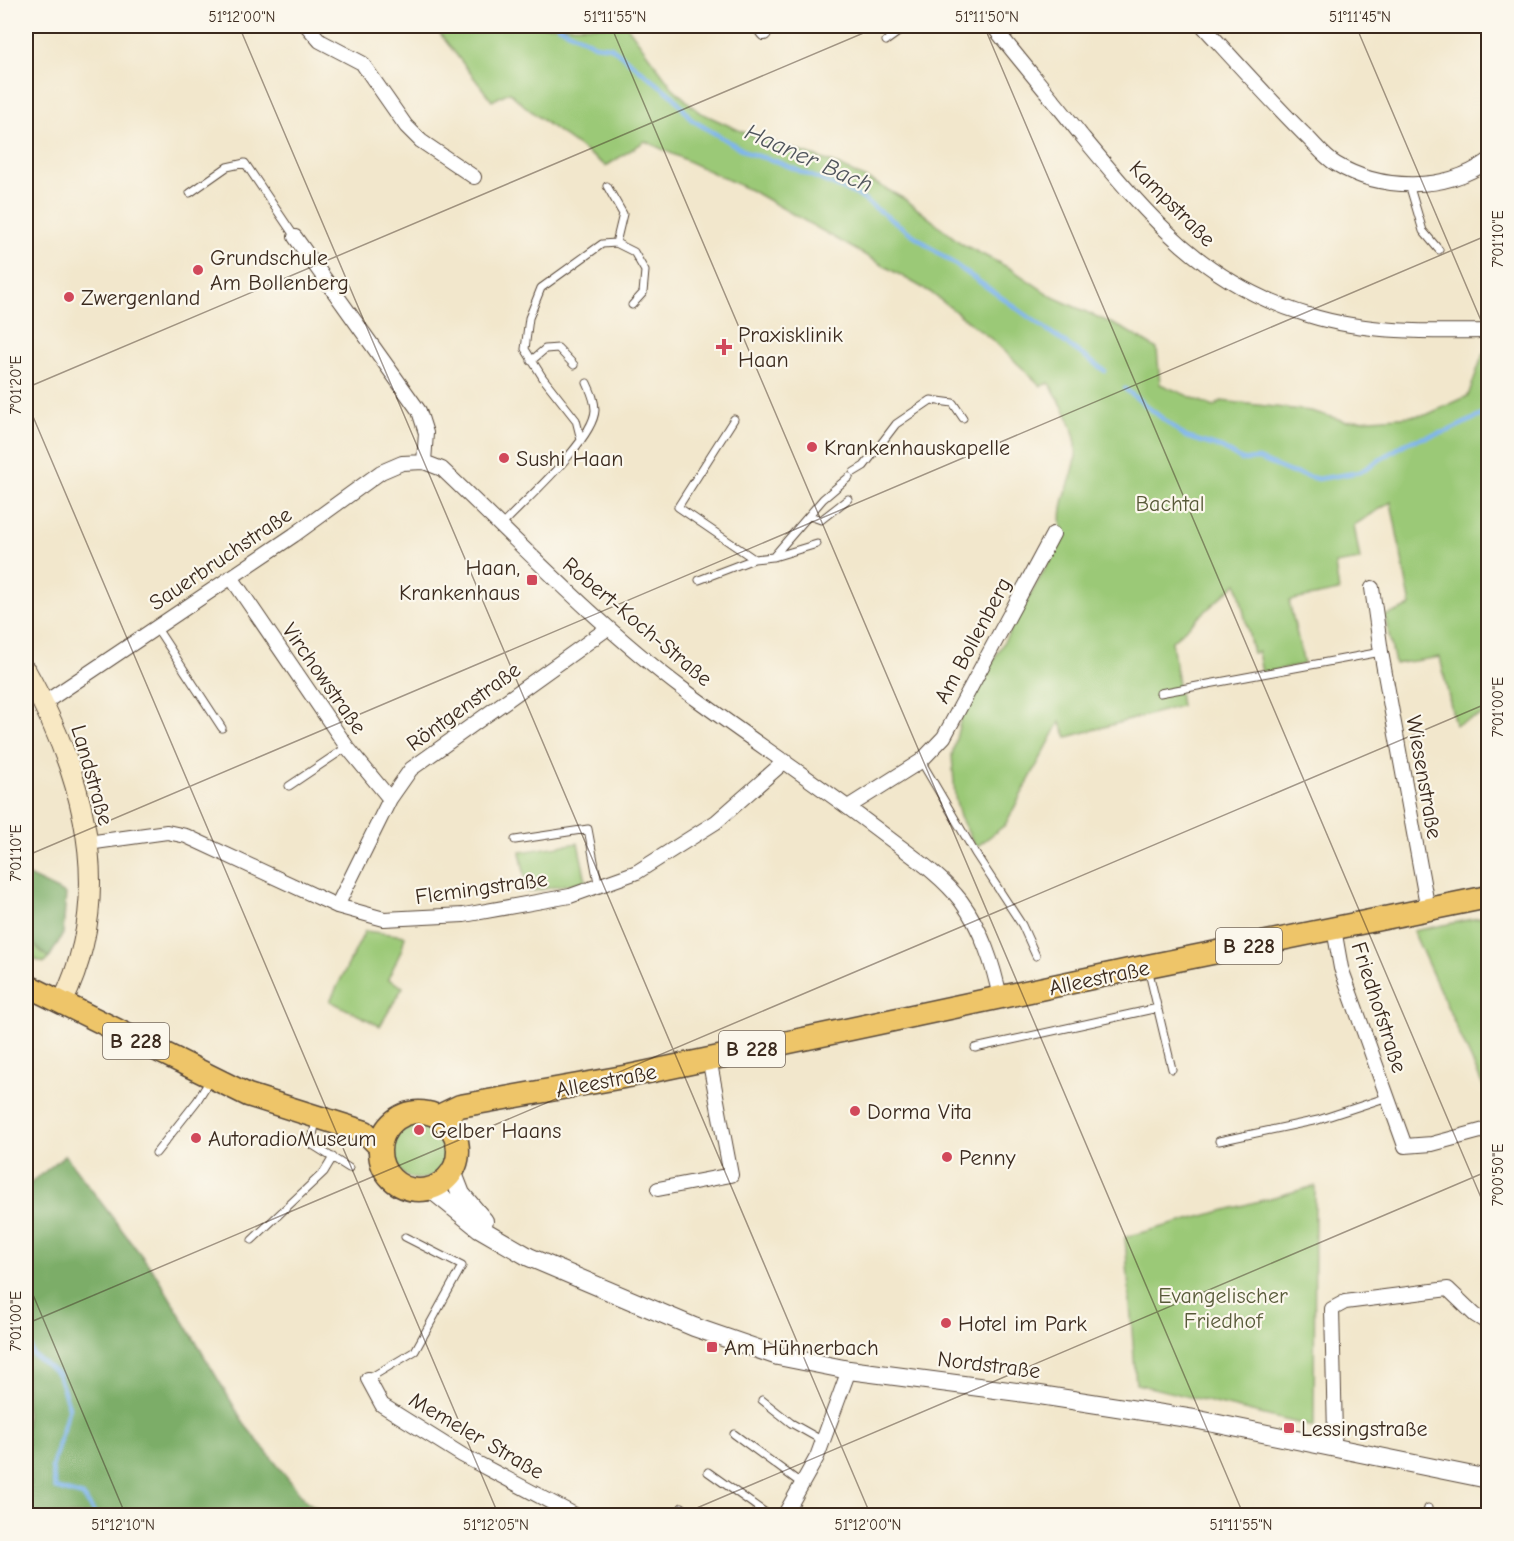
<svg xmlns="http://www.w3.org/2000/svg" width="1514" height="1541" viewBox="0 0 1514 1541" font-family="'Comic Neue',sans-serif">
	<rect width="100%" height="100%" fill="#fbf7ec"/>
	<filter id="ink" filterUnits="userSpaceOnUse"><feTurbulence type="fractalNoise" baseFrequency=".0167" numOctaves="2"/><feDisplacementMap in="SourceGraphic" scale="12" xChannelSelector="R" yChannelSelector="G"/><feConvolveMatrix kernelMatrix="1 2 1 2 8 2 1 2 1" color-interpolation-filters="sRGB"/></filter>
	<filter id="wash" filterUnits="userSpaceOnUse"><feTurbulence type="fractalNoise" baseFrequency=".008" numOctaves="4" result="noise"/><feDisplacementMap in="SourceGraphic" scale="24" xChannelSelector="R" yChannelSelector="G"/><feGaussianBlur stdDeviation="1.35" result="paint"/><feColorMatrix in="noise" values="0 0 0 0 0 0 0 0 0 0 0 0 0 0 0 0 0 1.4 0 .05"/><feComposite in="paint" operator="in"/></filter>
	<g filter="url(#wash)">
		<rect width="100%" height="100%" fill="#f2e7cc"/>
		<!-- green -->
		<path fill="#9bc977" stroke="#6b7a4a" stroke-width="1.5" d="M434,26H627L672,87L699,112L743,132L831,162L879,185L906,200L962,244L1011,269L1053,297L1124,329L1157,349L1160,384L1214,407L1221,401L1311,411L1345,421L1426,415L1468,396L1483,354H1488V713L1455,725L1440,657L1395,664L1385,616L1411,606L1391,502L1354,525L1360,560L1335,564L1339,591L1289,601L1304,664L1262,673L1258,652L1253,653L1237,583L1172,641L1181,706L1067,737L1060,722L1005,825L976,847L960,817L955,797L952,755L961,718L1063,537C1056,498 1072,489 1076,456C1079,432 1061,403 1049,383L1041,386L995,342L930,292L754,192L645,141L606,166C573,142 539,120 509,92L492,101Z
			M578,843L586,881L528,892L520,852Z
			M1488,916V1097L1413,931Z
			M365,931L405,936L401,951L388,979L403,987L380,1026L330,1001Z
			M26,938L49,958L44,963L26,956Z
			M391 1151a28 28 0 1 1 56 0a28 28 0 1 1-56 0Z
			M1315,1186L1314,1427L1136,1384L1125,1237Z"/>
		<!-- forest -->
		<path fill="#7cad68" stroke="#5c6c43" stroke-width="1.5" d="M26,875L66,894L63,934L49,958L26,938Z
			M65,1155L157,1276L245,1425L307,1502L328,1515H26V1187Z"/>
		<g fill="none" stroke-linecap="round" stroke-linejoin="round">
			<!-- stream -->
			<path stroke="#7fb5ed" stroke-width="4.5" d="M558,26L595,45L611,47L673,96L692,120L748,153L778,162L857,195L1105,371
				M1125,389L1186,437L1222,448L1242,460L1259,459L1290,472L1318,479L1360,472L1408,442L1448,431L1488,412
				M26,1328L32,1354L58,1374L69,1407L52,1468L55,1488L83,1496L96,1516"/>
		</g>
	</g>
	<g filter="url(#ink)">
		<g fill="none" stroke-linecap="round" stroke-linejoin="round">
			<defs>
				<path id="service" d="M886,41L907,26
					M1409,184L1423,231L1439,250
					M607,186L623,214L616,243
					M190,193L227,167L245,163L295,237
					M531,361L545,349L558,348L574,365
					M734,419L678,507L754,559L773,557L823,499L849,477
					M581,440L576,420L543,378L525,349L529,318L541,288L602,244L616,243L634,252L645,271L643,293L632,305
					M854,472L864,466L896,424L931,400L953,403L963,418
					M810,516L821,520L848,499
					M501,526C523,502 594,440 595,410C595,400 591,392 587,383
					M774,557L817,544
					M699,580L754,559
					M156,627L222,728
					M1160,693L1381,652
					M921,761L975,853L1022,925L1036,956
					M289,786L347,747
					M515,840L588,829L599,888
					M1148,968L1172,1069
					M975,1048L1158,1008
					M316,1121L311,1144L349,1168
					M1219,1141L1318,1120L1388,1097
					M156,1153L197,1101L210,1080
					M252,1240L324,1172L333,1157
					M368,1379L415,1351L462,1266L405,1237
					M762,1400L791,1423L823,1441
					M734,1434L802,1484
					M708,1472L770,1516
					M682,1507L693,1516
					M1426,1516L1428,1508"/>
				<path id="minor" d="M307,26L320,41L362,63L406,126L421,141L474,177
					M759,26L764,33
					M993,26C1021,62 1052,98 1081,135C1148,216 1203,284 1308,315C1365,333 1429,332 1488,331
					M1203,26C1236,62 1268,98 1303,133C1314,143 1324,157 1336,164C1381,191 1445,192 1488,161
					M295,237L419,411L426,433L424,462
					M231,577L347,747L390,799
					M1372,588L1381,652L1428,910
					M44,703L294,535L381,472L402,463L424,462L442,469C521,544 596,624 684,690C750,739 820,785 886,836C912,856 941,875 961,901C981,928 994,966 1000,998
					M848,807L921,761L944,737L1053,534
					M88,843L167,832L186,836L337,906L384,919L464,915L570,896L637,872L716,822L785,761
					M337,906L390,799L411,769L608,628
					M1334,929L1341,968L1405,1146L1432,1144L1488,1129
					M658,1189L731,1175L709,1058
					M368,1379L382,1405L462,1455L577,1516
					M1332,1448L1335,1434L1332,1309L1345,1302L1448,1289L1475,1315L1488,1323
					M784,1516L817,1457L849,1370"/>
				<path id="tertiary" d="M452,1171L461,1194L484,1221
					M431,1189L479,1228L529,1257L694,1327L778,1356L849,1370L1040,1395L1194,1419L1488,1479"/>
				<path id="secondary" d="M26,671C83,773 117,892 62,1003"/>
				<path id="primary" d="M26,985L248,1095L365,1132L380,1147
					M380 1151a39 39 0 1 1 78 0a39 39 0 1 1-78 0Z
					M439,1116L460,1106L629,1076L1148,966L1488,897"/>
			</defs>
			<!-- service casing -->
			<use href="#service" stroke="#564638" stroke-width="9"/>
			<!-- minor casing -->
			<use href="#minor" stroke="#564638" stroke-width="16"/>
			<!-- tertiary casing -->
			<use href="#tertiary" stroke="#564638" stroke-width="20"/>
			<!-- secondary casing -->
			<use href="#secondary" stroke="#564638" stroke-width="22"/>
			<!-- primary casing -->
			<use href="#primary" stroke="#564638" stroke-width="25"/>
			<!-- service -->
			<use href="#service" stroke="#fff" stroke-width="7"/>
			<!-- minor -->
			<use href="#minor" stroke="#fff" stroke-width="14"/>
			<!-- tertiary -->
			<use href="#tertiary" stroke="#fff" stroke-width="18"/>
			<!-- secondary -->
			<use href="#secondary" stroke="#f8e8c3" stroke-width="20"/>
			<!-- primary -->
			<use href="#primary" stroke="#eec569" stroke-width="22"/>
		</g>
	</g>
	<!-- ticks -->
	<path fill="none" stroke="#3b2a1e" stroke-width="1.5" stroke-opacity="0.45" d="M239,26L871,1516M611,26L1244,1516M984,26L1488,1214M1356,26L1488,337M26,388L880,26M26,400L499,1516M26,856L1488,235M26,1278L126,1516M26,1324L1488,703M678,1516L1488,1171"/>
	<!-- markers -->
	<g fill="#d1495b" stroke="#fbf7ec" stroke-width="2">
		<circle cx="198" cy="270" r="6"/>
		<circle cx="69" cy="297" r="6"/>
		<path d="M721 338h6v6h6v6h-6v6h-6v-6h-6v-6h6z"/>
		<circle cx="812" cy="447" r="6"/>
		<circle cx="504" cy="458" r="6"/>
		<rect x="526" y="574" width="12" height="12" rx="3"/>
		<circle cx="855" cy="1111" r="6"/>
		<circle cx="419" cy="1130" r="6"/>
		<circle cx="196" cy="1138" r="6"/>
		<circle cx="947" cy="1157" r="6"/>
		<circle cx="946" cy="1323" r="6"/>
		<rect x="706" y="1341" width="12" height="12" rx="3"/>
		<rect x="1283" y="1422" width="12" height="12" rx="3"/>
	</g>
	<g text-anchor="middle" stroke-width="4.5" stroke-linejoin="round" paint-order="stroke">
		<!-- shield labels -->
		<g fill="#fbf7ec" stroke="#75685c" stroke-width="1.5">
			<rect x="1216" y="928" width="66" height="36" rx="4.5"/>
			<rect x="103" y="1023" width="66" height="36" rx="4.5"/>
			<rect x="719" y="1031" width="66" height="36" rx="4.5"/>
		</g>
		<g font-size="21" font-weight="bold" fill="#3b2a1e">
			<text x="1249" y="953">B 228</text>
			<text x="136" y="1048">B 228</text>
			<text x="752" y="1056">B 228</text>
		</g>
		<!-- street labels -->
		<g font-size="22" fill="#3b2a1e" stroke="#fbf7ec">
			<text transform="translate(1173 203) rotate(45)" y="8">Kampstraße</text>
			<text transform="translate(220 558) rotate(-34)" y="8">Sauerbruchstraße</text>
			<text transform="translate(638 621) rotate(40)" y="8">Robert-Koch-Straße</text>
			<text transform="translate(972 640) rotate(-62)" y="8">Am Bollenberg</text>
			<text transform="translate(325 678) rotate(55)" y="8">Virchowstraße</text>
			<text transform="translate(463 706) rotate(-36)" y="8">Röntgenstraße</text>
			<text transform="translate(93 775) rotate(74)" y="8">Landstraße</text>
			<text transform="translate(1425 777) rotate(80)" y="8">Wiesenstraße</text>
			<text transform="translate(481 887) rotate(-8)" y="8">Flemingstraße</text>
			<text transform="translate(1099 977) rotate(-12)" y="8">Alleestraße</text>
			<text transform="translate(1380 1007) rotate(72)" y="8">Friedhofstraße</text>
			<text transform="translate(606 1080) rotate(-11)" y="8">Alleestraße</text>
			<text transform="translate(989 1364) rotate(7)" y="8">Nordstraße</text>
			<text transform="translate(477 1435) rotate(30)" y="8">Memeler Straße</text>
		</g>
		<!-- poi labels -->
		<g font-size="22" fill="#3b2a1e" stroke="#fbf7ec" text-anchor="start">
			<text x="210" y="265">Grundschule<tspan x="210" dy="25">Am Bollenberg</tspan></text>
			<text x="81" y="305">Zwergenland</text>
			<text x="738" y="342">Praxisklinik<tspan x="738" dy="25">Haan</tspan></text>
			<text x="824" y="455">Krankenhauskapelle</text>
			<text x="516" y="466">Sushi Haan</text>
			<text x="520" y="575" text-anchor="end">Haan,<tspan x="520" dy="25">Krankenhaus</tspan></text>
			<text x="867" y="1119">Dorma Vita</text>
			<text x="431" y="1138">Gelber Haans</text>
			<text x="208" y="1146">AutoradioMuseum</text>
			<text x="959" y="1165">Penny</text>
			<text x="958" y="1331">Hotel im Park</text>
			<text x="724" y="1355">Am Hühnerbach</text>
			<text x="1301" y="1436">Lessingstraße</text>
		</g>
		<!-- park labels -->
		<g font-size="22" fill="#585a39" stroke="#fbf7ec">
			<text x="1170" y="511">Bachtal</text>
			<text x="1223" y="1303">Evangelischer<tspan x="1223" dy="25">Friedhof</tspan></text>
		</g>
		<!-- water labels -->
		<g font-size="24" font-style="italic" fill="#4f545c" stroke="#fbf7ec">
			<text transform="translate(809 158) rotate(24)" y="8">Haaner Bach</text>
		</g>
	</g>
	<!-- margin -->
	<rect width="1514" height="1541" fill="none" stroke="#fbf7ec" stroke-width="66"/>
	<rect x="33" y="33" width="1448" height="1475" fill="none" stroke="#3b2a1e" stroke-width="2"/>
	<g font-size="15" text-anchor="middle" fill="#3b2a1e">
		<text x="242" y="22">51°12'00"N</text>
		<text x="615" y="22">51°11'55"N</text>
		<text x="987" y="22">51°11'50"N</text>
		<text x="1360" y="22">51°11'45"N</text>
		<text transform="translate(1498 239) rotate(-90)" y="5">7°01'10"E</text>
		<text transform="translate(16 385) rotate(-90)" y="5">7°01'20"E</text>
		<text transform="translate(1498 707) rotate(-90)" y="5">7°01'00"E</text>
		<text transform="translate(16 853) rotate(-90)" y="5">7°01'10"E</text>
		<text transform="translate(1498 1175) rotate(-90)" y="5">7°00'50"E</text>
		<text transform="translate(16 1321) rotate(-90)" y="5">7°01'00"E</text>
		<text x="123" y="1530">51°12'10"N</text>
		<text x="496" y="1530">51°12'05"N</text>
		<text x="868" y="1530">51°12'00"N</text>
		<text x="1241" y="1530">51°11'55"N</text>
	</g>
</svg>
